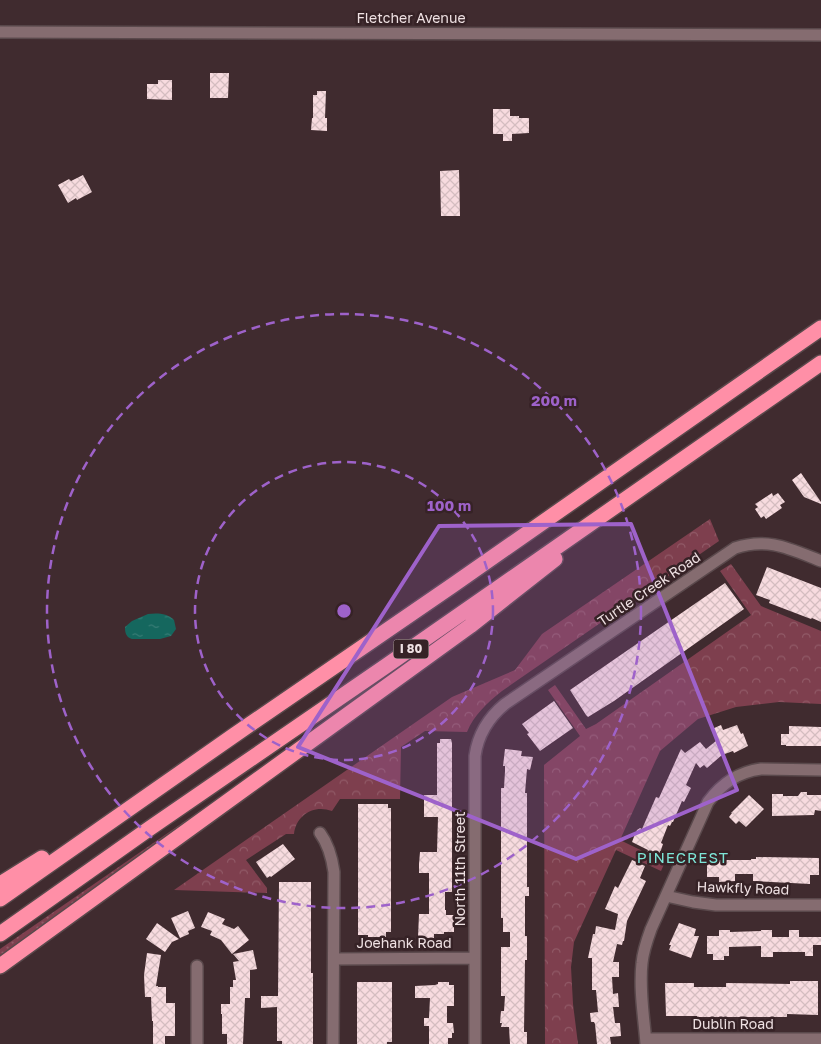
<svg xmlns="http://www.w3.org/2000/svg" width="821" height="1044" viewBox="0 0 821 1044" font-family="'Golos Text',sans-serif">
	<defs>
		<pattern id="grass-dots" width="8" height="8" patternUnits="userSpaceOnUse" patternTransform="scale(1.25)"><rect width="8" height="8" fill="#7e3f4e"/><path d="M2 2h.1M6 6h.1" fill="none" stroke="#915a67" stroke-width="1.8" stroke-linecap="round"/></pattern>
		<pattern id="park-crowns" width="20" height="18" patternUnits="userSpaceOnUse" patternTransform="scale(1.25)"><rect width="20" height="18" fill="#7e3f4e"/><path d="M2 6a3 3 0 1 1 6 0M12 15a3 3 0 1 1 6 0" fill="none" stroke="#915a67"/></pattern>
		<pattern id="water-ripples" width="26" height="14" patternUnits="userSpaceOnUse" patternTransform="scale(1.25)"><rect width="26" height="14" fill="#15675e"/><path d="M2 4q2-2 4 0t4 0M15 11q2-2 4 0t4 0" fill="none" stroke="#377c75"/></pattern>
		<pattern id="building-cross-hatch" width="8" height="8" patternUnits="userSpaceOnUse" patternTransform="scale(1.25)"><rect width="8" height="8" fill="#f7dbdf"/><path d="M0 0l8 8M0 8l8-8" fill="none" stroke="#d4bdc0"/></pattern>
	</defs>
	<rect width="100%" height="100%" fill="#402b2f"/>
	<!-- grass -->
	<path fill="url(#grass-dots)" d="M243,781L245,784L0,957V949Z"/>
	<!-- park -->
	<path fill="url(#park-crowns)" d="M710,519L719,541L502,691C487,703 474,715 467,732L425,731L401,747L400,799H340L332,811C314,804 296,815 294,834H286L246,860L267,888V893L174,890L452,697L515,670L542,634Z
		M731,564L761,606L821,631V704L779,702L736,707L698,719L660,751L620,840L665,862L661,871L616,850L574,942L571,967L573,1004L578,1044H545L544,765L580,736L548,690L555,685L586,729L596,724L751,615L720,571Z"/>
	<!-- water -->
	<path fill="url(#water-ripples)" d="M148,614C157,613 167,613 174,620L176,629L171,636L160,639H132C126,637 125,633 125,627L132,621Z"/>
	<!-- building -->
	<path fill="url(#building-cross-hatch)" d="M210,73H229L228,98H210Z
		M158,80H172V100L147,99V84H158Z
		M317,91H326L325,118H327V131L311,130L312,118H313V95H317Z
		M493,109H510V116H519V118H529V133L512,134V141H503V134H493Z
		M459,170L460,216H441L440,171Z
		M83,175L92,192L77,200L76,198L68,203L58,185L69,179L71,181Z
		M801,473L821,502V504L804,497L792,480Z
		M772,493L773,496L778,493L785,502L780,505L782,508L766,519L764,516L761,518L755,509L758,507L755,504Z
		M767,567L821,588V622L812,618L811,619L769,603L770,600L756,595Z
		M725,583L744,609L614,701L588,717L586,715L570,690Z
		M554,701L573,728L540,751L527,734L529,733L522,724Z
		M721,725L723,730L737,725L741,734L743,733L748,746L734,753L733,751L722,755L707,768L704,765L700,768L696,763L686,785L691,788L684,802L682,801L673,822H672L670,826L668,825L661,843L663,844L660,853H658L656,857L647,853L648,850L632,842L635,834L637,830L640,828L642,829L656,797L659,798L681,749L685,753L700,742L706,749L716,741L712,729Z
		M789,726L821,727V746H786V745H781V734H789Z
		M440,739H451L452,743V892H445V910H446V915H454V932H444V934H434V938H424L418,937L419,914H429V873H419V864L420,852H437L438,817H424V795H437V743H440Z
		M505,749L522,751L521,756L533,757L530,770L527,769L525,793H527V887H529V896H525V936H527V960H525L524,1032H527V1044H510L509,1027H501L502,1023H500L501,1011H504L505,996H501V947H510V932H503V918H501V788H504L505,771V766H503Z
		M801,792H807V795H821V811L815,810L814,815L772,816V794H783V796H798Z
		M749,795L764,809L746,827L739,821L736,824L729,817L732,813H731Z
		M358,804H388V808H391V932H386V937H368V935H358Z
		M283,844L295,859L271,877L270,876L267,878L256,862Z
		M756,857L819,858V875H810V884L753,881V874H735V881L719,882V877H707V860H751V859H756Z
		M632,860L645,866L640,878L646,881L627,921L624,941H623L622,945L617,944L613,962H619V977H612L613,994L618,993L619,1007H613L615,1023H620L621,1036L610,1037L611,1044H597L595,1024L594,1022H591L590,1013L598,1012L596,990H592V958H588L593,934H595L596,926L615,930L618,914L605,909L615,886L618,888Z
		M279,882H311V973H313V1044H282V1041H277V1007L261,1008V996H278Z
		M188,911L195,928L188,931L189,934L180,938L171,918Z
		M208,912L225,919L222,924L234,929L238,926L249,940L232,954L221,940L210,935L212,931L201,927Z
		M157,923L179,939L172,942L165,952L146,939Z
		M679,923L696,929L694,936H699L691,958L669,950L671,945H669Z
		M719,930H730V932L761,931V930H772V937H789V930H799V937H821V945H813V956H805V952H773V957H761V946L729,947V956H724V960H713V954H707V936H719Z
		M253,950L257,969L250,970V998H245L243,1044H227V1034H222V1014H221V1004H230V987H233V980H236L233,962L239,961L233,954Z
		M147,953L161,955L156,986H158V987H166V1003H175V1036H165V1044H153V1021H152L151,997H145L144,975Z
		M790,981H818V1015L787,1014V1017H697V1016H666L665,983H694V987H726V983L790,984Z
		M357,982H392V1042H387V1044H357Z
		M438,982H449V985H454V1006H447V1023H453L454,1033H452V1038H448V1044H429V1026H424V1018H429L430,998H415V986L435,985L438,984Z"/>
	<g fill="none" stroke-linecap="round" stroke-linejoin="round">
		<defs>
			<path id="minor" d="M0,32L821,35
				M320,833C329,845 332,858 334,872L333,1044
				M666,896L693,902L716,905H821
				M334,959L475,958
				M197,966V1044
				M646,1039H821
				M475,1044V756C478,734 488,718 505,704L735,548C768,537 790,549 821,561
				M646,1044C644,1017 639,990 642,963C643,951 647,940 651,929L708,802C722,783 738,772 761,769L821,770"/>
			<path id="highway" d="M0,884L42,858
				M0,899L233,736L453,585L821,328
				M0,934L150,828L386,666L821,363
				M0,966L470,626L555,559"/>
		</defs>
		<!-- minor casing -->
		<use href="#minor" stroke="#5a494c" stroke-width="14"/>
		<!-- highway casing -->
		<use href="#highway" stroke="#5a494c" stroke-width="18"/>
		<!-- minor -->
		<use href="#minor" stroke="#856c70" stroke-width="11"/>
		<!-- highway -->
		<use href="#highway" stroke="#ff8fa7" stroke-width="15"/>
	</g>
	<!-- marked area -->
	<path fill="#9e62ca" fill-opacity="0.2" stroke="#9e62ca" stroke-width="4" stroke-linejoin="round" d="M631,524L737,790L576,859L298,747L439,526Z"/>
	<!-- distance rings -->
	<g fill="none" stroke="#9e62ca" stroke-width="2.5" stroke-dasharray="9 6">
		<circle cx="344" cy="611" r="149"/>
		<circle cx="344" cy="611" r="297"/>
	</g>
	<g text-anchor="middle" stroke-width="5" stroke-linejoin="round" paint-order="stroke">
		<!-- shield labels -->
		<rect fill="#362226" stroke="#b8a8aa" stroke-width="1" x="393.5" y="639.5" width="35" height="19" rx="4"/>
		<g font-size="12" font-weight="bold" fill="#efe1e3">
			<text x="411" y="653">I 80</text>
		</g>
		<!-- street labels -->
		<g font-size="14" fill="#efe1e3" stroke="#362226">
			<text x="411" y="23">Fletcher Avenue</text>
			<text transform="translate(649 589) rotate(-34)" y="5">Turtle Creek Road</text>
			<text transform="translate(460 869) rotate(-90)" y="5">North 11th Street</text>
			<text transform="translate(743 888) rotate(2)" y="5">Hawkfly Road</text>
			<text x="404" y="948">Joehank Road</text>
			<text x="733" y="1029">Dublin Road</text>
		</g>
		<!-- neighbourhood labels -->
		<g font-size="15" letter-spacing="1" fill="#7de5d7" stroke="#362226">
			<text x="683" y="863">PINECREST</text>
		</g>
	</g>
	<circle cx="344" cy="611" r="8" fill="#9e62ca" stroke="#362226" stroke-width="2.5"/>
	<g font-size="15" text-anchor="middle" font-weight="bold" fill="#9e62ca" stroke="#362226" stroke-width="5" stroke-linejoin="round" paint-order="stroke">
		<text x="554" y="406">200 m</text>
		<text x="449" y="511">100 m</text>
	</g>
</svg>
